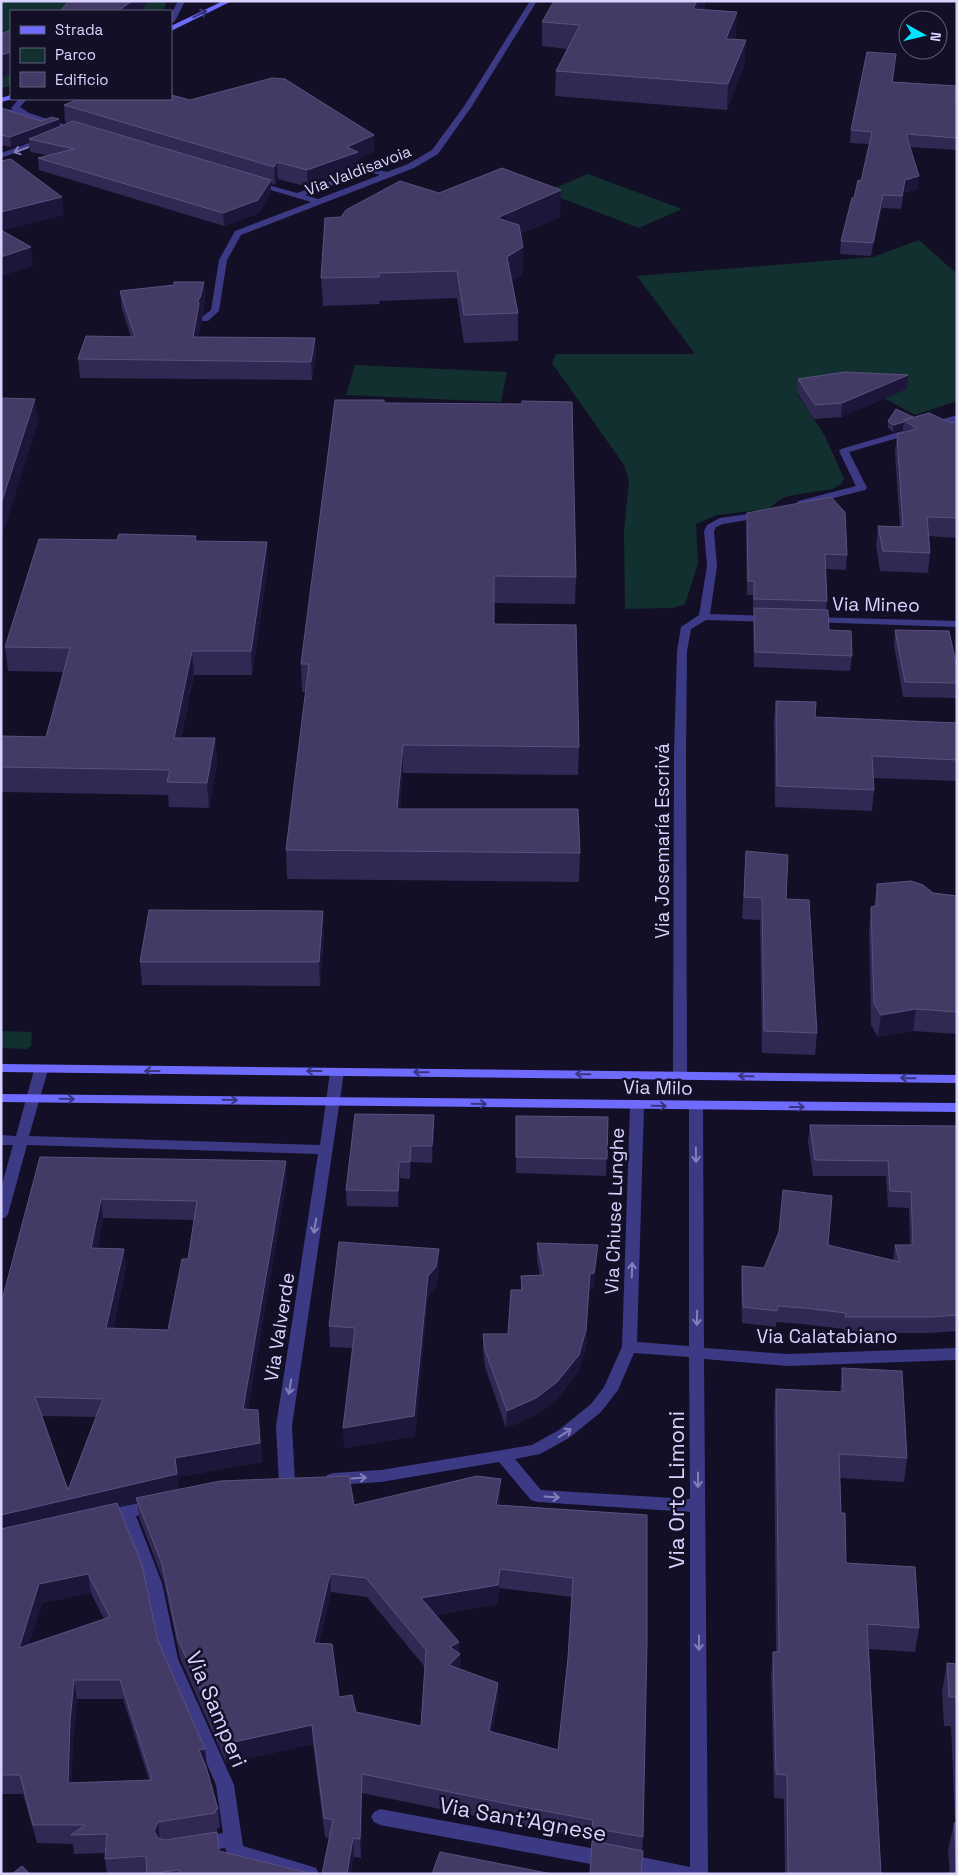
<svg xmlns="http://www.w3.org/2000/svg" width="958" height="1875" viewBox="0 0 958 1875" font-family="'Space Grotesk',sans-serif">
	<rect width="100%" height="100%" fill="#130f26"/>
	<!-- green -->
	<path fill="#12302f" d="M1,1H167L164,11H11V86L1,88Z
		M588,174L682,209L639,228L545,192Z
		M919,240L957,274V401L915,415L862,386L797,393L825,436L844,479L841,484L832,489L789,496L779,500L769,509L717,515L696,524L698,564L685,604L673,608L625,609L624,530L629,481L624,465L552,363L556,354H695L637,276L873,257Z
		M355,365L507,372L501,402L346,395Z
		M1,1031L32,1032L31,1046L26,1049L1,1048Z"/>
	<g fill="none" stroke-linecap="round" stroke-linejoin="round">
		<!-- minor -->
		<path fill="#3d3a85" fill-rule="evenodd" d="M178,1H185L175,21L171,23V14Z
			M530,1H537L472,106L438,154L414,168L241,235L227,260L219,311L208,321H202V317L211,310L219,260L235,231L311,202L254,185V181L297,193L369,167L387,172L408,164L432,150L465,105ZM369,172L380,175L318,199L305,195Z
			M19,99H27L20,107L29,113L81,130L77,132L30,118L1,112V108L13,110L11,108Z
			M43,138L50,140L1,158V153Z
			M957,415V421L849,452L867,488L865,490L802,506L797,503L798,501L856,486L839,451L841,449Z
			M762,512L767,515L766,517L723,524L716,527L714,531L717,566L710,614L770,616L775,619L770,622L706,620L691,629L687,651L686,753L687,1075L685,1078H675L673,1075L674,753L677,651L681,627L699,615L707,566L704,531L707,525L720,518Z
			M812,617L957,621V627L808,622L807,620Z
			M41,1066L46,1067L48,1070L29,1136L320,1145L330,1072L332,1069H342L344,1072L292,1426L295,1483L293,1487L287,1489L281,1487L279,1483L276,1426L318,1154L27,1145L8,1214L6,1217L1,1219V1188L13,1145H1V1135L16,1136L34,1070L36,1067Z
			M637,1102L642,1103L644,1106L637,1342L689,1346V1107L691,1104H701L703,1107L704,1348L788,1354L957,1348V1360L788,1366L704,1359L708,1874H646L621,1868L618,1862L621,1856L627,1854L690,1867V1512L537,1502L531,1500L499,1462L381,1482L333,1485L327,1483L325,1479L327,1475L333,1473L381,1470L532,1445L559,1430L591,1404L604,1387L622,1347L630,1106L632,1103ZM634,1353L689,1357L690,1499L541,1490L515,1459L540,1454L569,1438L601,1412L618,1390Z
			M153,1500L159,1502L161,1506L159,1510L136,1516L162,1583L178,1659L234,1785L243,1846L310,1866L316,1868L319,1874H282L229,1858L225,1848L201,1852L195,1850L192,1844L195,1838L223,1833L216,1785L162,1659L146,1583L121,1519L106,1522L100,1520L98,1516L100,1512L106,1510Z
			M380,1809L607,1851L613,1853L616,1859L613,1865L607,1867L380,1825L374,1822L371,1817L374,1812Z"/>
		<!-- secondary -->
		<path fill="#6f6bff" fill-rule="evenodd" d="M223,1H232L171,31V26Z
			M11,95V99H13L1,102V98Z
			M1,1064L957,1075V1083L1,1072Z
			M1,1094L957,1103V1112L1,1102Z"/>
	</g>
	<!-- wall -->
	<path fill="#312854" fill-rule="evenodd" d="M705,6L704,10L736,37L735,40H746L744,65L727,110L555,96L556,71L567,49L542,46V22Z
		M895,66L893,82L957,100V150L910,147L918,189L904,193L901,209L882,208L871,256L840,254L841,241L854,198L861,181L869,144L850,143L851,130Z
		M190,100L374,152L358,159L359,169L308,187L278,179L275,185L271,183V192L259,213L224,226L39,170L38,158L48,155L30,152L29,141L11,147L1,145V108L41,121L59,119L60,126L68,123L65,122L64,105Z
		M439,193L560,217L520,234L523,247L522,275L512,281L518,313V341L464,343L457,298L379,301L380,304L323,306L321,278L341,217Z
		M204,282L205,300L202,316L200,318L201,322L198,337L315,338L316,357L312,380L80,378L78,359L131,337L122,309L120,291Z
		M798,379L907,389L841,417L814,419L797,392Z
		M384,400V403L576,577L575,604L494,603V624L579,747L578,775L403,773L400,809L580,853L579,882L287,879L286,850L306,692H302L301,664Z
		M913,417L951,423L957,421V538L929,536L930,553L928,573L880,571L876,546L878,526L900,527L895,452L897,434L903,432V429L893,432L888,428V421Z
		M747,513L847,555L846,570L825,569L827,601L826,610L829,630L852,656L850,671L754,667L753,623L754,613H753V595H747L746,527Z
		M196,541L268,565L252,675H194L181,738H215L217,763L209,808L169,807L168,795L1,792V736L46,737L64,672L8,671L5,647Z
		M895,630L957,668V698L903,697L894,645Z
		M776,701L815,717L957,723V781L873,778L874,790L872,811L775,807L774,721Z
		M746,851L786,899L817,1033L815,1055L762,1053L760,920L742,919Z
		M877,884L933,893L957,896V1034L913,1031L878,1037L871,1025L869,929L871,907H874Z
		M324,934L320,986L142,985L140,962Z
		M434,1115V1131L432,1163L411,1162L410,1179L400,1178L398,1207L347,1206L346,1190Z
		M516,1116L608,1117L606,1176L516,1173Z
		M810,1125L957,1126V1331L930,1333H844V1329L802,1324L776,1322V1327L742,1323L741,1282L742,1266L764,1268L828,1245L893,1260L895,1245H910L909,1208L888,1207L886,1176H813L808,1141Z
		M40,1157L287,1179L248,1409L258,1410L262,1462L177,1477L178,1490L354,1505L500,1498L499,1505L647,1515L643,1837L642,1851L590,1874L592,1838L518,1825L362,1793L361,1858L354,1857L330,1838L325,1837L313,1744L226,1763L180,1658L164,1583L139,1517L137,1502L119,1507L158,1641L205,1749L207,1768L218,1809L220,1828H217L219,1851L313,1874H107L105,1859V1853L74,1854L73,1844L37,1843L23,1794H1V1304ZM103,1218L194,1220L188,1259L168,1330L113,1329L126,1267L124,1249L97,1248ZM42,1416L96,1417L68,1490ZM499,1588L572,1597L568,1658L558,1750L492,1732L498,1701V1683L460,1669V1654L435,1615L497,1604ZM331,1592L367,1597L425,1667L421,1726L356,1712L339,1697L319,1643ZM91,1593L104,1619L29,1644L42,1603ZM77,1699H123L149,1780L71,1783L73,1740Z
		M537,1243L597,1262L593,1289L589,1290L586,1347L578,1372L557,1399L536,1415L506,1428L485,1367L483,1351V1334H508L521,1290V1276L540,1275L537,1260Z
		M439,1249V1269L436,1287L428,1296L415,1436L344,1448L352,1348L330,1347L329,1326Z
		M842,1368L907,1458L904,1482L840,1478L841,1513L846,1563L919,1628L915,1652L869,1649L881,1874H785L784,1799L774,1798L771,1676L773,1652H776L774,1412L776,1389L840,1392Z
		M947,1663L957,1664V1874H950L948,1851L954,1823H955L951,1726H944L942,1692Z"/>
	<!-- shaded-wall -->
	<path fill="#1d163a" d="M132,1H147V2L142,11H118Z
		M697,1H706L705,6L692,34L693,9Z
		M737,12L736,37L724,64L726,39Z
		M746,40L744,65L727,110L728,84Z
		M11,52V74L1,78V55Z
		M59,119L60,129L29,139V141L11,147L10,137Z
		M374,135V152L358,159L359,169L308,187L307,170L347,147Z
		M277,162L278,179L275,185L274,167Z
		M919,176L918,189L904,193L901,209L905,180Z
		M271,180V192L259,213L224,226L223,213Z
		M561,190L560,217L497,244V218Z
		M883,195L882,208L871,256L873,243Z
		M62,197L64,215L1,231V212Z
		M31,247L33,266L1,276V257Z
		M523,247L522,275L507,284V257Z
		M204,282L205,300L202,316L200,318L201,322L194,356L193,337L198,300Z
		M315,338L316,357L312,380L311,362Z
		M908,375L907,389L841,417L842,403Z
		M35,399L38,423L1,540V504Z
		M904,422L903,429L893,432V425Z
		M267,542L268,565L252,675L251,651Z
		M192,651L194,675L176,762L174,738Z
		M215,738L217,763L209,808L207,783Z
		M403,745V773L398,838L397,809Z
		M323,911L324,934L320,986L319,962Z
		M916,1009L913,1031L878,1037L881,1015Z
		M434,1115V1131L432,1163V1146Z
		M411,1146V1162L410,1179V1162Z
		M286,1161L287,1179L245,1428L243,1409Z
		M399,1162L400,1178L398,1207V1191Z
		M101,1199L103,1218L93,1267L91,1248Z
		M598,1245L597,1262L593,1289L589,1290L586,1347L578,1372L557,1399L536,1415L506,1428L507,1411L590,1274Z
		M124,1249L126,1267L109,1347L106,1328Z
		M439,1249V1269L436,1287L428,1296L415,1436L344,1448L343,1428Z
		M260,1443L262,1462L177,1477L175,1458Z
		M177,1474L179,1493L136,1498L137,1502L1,1534V1515Z
		M501,1479L500,1498L496,1524V1505Z
		M500,1569L499,1588L497,1604L421,1617V1598Z
		M88,1574L91,1593L42,1603L22,1667L19,1648L39,1584Z
		M330,1574L331,1592L315,1662L314,1643Z
		M459,1642L460,1673L449,1684L450,1647Z
		M74,1680L77,1699L73,1740L71,1802L68,1783L70,1721Z
		M498,1683V1701L489,1750V1731Z
		M312,1725L313,1744L226,1763L225,1744Z
		M205,1749L207,1768L199,1750Z
		M362,1774V1793L361,1858L360,1839Z
		M158,1822L160,1841L154,1831Z
		M353,1838L354,1857L351,1874H347Z"/>
	<!-- building -->
	<path fill="#433a66" stroke="#5a527e" fill-rule="evenodd" d="M69,1H132L118,11H60Z
		M554,1H697L693,9L737,12L726,39L746,40L728,84L556,71L580,25L542,22Z
		M11,30V52L1,55V34Z
		M867,52L896,54L892,82L957,86L955,100H957V138L906,134L919,176L905,180L902,196L883,195L873,243L841,241L852,198H854L858,180L861,181L872,132L851,130Z
		M272,78L285,79L374,135L347,147L358,152L307,170L277,162L274,167L64,105L79,99H171V95L190,100Z
		M1,108L41,121L52,117L59,119L10,137L1,135Z
		M73,121L271,180L258,200L223,213L38,158L74,149L29,139Z
		M11,159L62,197L1,212V161Z
		M502,168L561,190L497,218L519,225L523,247L507,257L518,313L464,315L457,271L379,273V277L321,278L325,218L341,217L346,210L400,181L439,193Z
		M1,230L31,247L1,257Z
		M174,282H204L200,298L198,300L199,304L193,337L315,338L311,362L78,359L86,336L135,337L120,291L174,285Z
		M845,372L908,375L842,403L815,405L798,379Z
		M1,398L35,399L1,504Z
		M335,400H384V403L522,404V401L572,402L576,577L494,576V624L576,625L579,747L403,745L397,809H578L580,853L286,850L309,664H301Z
		M896,409L913,417L904,420V422L893,425L888,421Z
		M929,413L951,423L957,421V518L927,517L930,553L883,551L878,526L903,527L897,434L917,429L904,420Z
		M831,497L845,512L847,555L825,554L827,601L754,599V581H748L747,513Z
		M119,534L196,536L195,541L267,542L251,651H192L174,738H215L207,783L167,782L170,770L1,767V736L46,737L70,648L5,647L39,539L117,540Z
		M754,608L828,610L829,630L851,631L852,656L755,652Z
		M895,630L949,631L957,668V683L905,682Z
		M776,701L816,702L815,717L957,723V760L872,756L874,790L777,786Z
		M746,851L788,855L786,899L809,900L817,1033L764,1031L762,898L744,897Z
		M911,881L923,885L933,893L957,896V1012L916,1009L881,1015L874,1003L871,907L877,906V884Z
		M149,910L323,911L319,962H140Z
		M355,1114L434,1115L432,1146H411L410,1162H399L398,1191L346,1190Z
		M516,1116L608,1117L607,1159L516,1157Z
		M810,1125L957,1126V1315L932,1317H845L846,1313L804,1308L778,1306L777,1311L743,1307L742,1266L764,1268L779,1232L783,1190L832,1196L828,1245L900,1262L895,1245H913L911,1192L890,1191L888,1161L815,1160Z
		M40,1157L286,1161L243,1409L258,1410L260,1443L175,1458L177,1474L1,1515V1304ZM101,1199L197,1201L188,1259H182L168,1330L106,1328L124,1249L91,1248ZM35,1397L103,1399L68,1490Z
		M339,1242L439,1249L436,1267L428,1276L414,1416L343,1428L355,1328L329,1326Z
		M537,1243L598,1245L594,1273L590,1274L586,1330L579,1355L557,1382L536,1398L507,1411L485,1350L483,1334H508L511,1290H522L521,1276L544,1275Z
		M842,1368L902,1371L907,1458L839,1454L841,1513H845L846,1563L915,1567L919,1628L867,1624L881,1874H788L787,1775L776,1774L773,1652H779L776,1389L843,1392Z
		M349,1476L354,1505L477,1476L501,1479L496,1505L647,1515V1642L643,1837L592,1828L593,1820L518,1806L362,1774L360,1839L353,1838L347,1874H322L333,1820L324,1818L312,1725L225,1744L178,1640L162,1564L136,1498L220,1481ZM500,1569L573,1578L568,1658L558,1750L489,1731L498,1683L449,1665L460,1654L450,1647L459,1642L421,1598L498,1585ZM330,1574L366,1578L426,1650L421,1726L356,1712L352,1695L339,1697L332,1644L314,1643Z
		M117,1503L142,1565L158,1641L205,1749L199,1750L207,1770L218,1809L215,1810V1813L158,1822L154,1831L158,1838L165,1840L217,1832L219,1851L313,1874H180L179,1870L147,1874L146,1856L105,1859L107,1834L71,1835L85,1825H33L20,1775H1V1529ZM88,1574L110,1617L19,1648L39,1584ZM74,1680H120L152,1780L68,1783L70,1721Z
		M947,1663L957,1664V1716L956,1697H949Z
		M954,1823H957V1874Z
		M592,1841L643,1851L641,1874H590Z
		M440,1852L552,1874H432Z
		M22,1866L30,1874H12Z"/>
	<!-- one-way arrows -->
	<defs><path id="oneway-shaft" d="M-6 0H5M1.5-3L5.5 0L1.5 3" fill="none" stroke-width="1.6" stroke-linecap="round" stroke-linejoin="round" transform="scale(1.25)"/></defs>
	<g stroke="#38347d">
		<use href="#oneway-shaft" transform="translate(200 14) rotate(-26)"/>
		<use href="#oneway-shaft" transform="translate(152 1071) rotate(-180)"/>
		<use href="#oneway-shaft" transform="translate(314 1071) rotate(-180)"/>
		<use href="#oneway-shaft" transform="translate(421 1072) rotate(-179)"/>
		<use href="#oneway-shaft" transform="translate(583 1074) rotate(-179)"/>
		<use href="#oneway-shaft" transform="translate(746 1076) rotate(-179)"/>
		<use href="#oneway-shaft" transform="translate(908 1078) rotate(-179)"/>
		<use href="#oneway-shaft" transform="translate(67 1099) rotate(1)"/>
		<use href="#oneway-shaft" transform="translate(230 1100) rotate(1)"/>
		<use href="#oneway-shaft" transform="translate(479 1104) rotate(1)"/>
		<use href="#oneway-shaft" transform="translate(659 1106) rotate(1)"/>
		<use href="#oneway-shaft" transform="translate(797 1107)"/>
	</g>
	<g stroke="#837fbc">
		<use href="#oneway-shaft" transform="translate(21 150) rotate(160)"/>
		<use href="#oneway-shaft" transform="translate(696 1155) rotate(89)"/>
		<use href="#oneway-shaft" transform="translate(315 1226) rotate(99)"/>
		<use href="#oneway-shaft" transform="translate(632 1270) rotate(-88)"/>
		<use href="#oneway-shaft" transform="translate(697 1318) rotate(91)"/>
		<use href="#oneway-shaft" transform="translate(290 1387) rotate(99)"/>
		<use href="#oneway-shaft" transform="translate(565 1433) rotate(-33)"/>
		<use href="#oneway-shaft" transform="translate(359 1478) rotate(-4)"/>
		<use href="#oneway-shaft" transform="translate(698 1480) rotate(90)"/>
		<use href="#oneway-shaft" transform="translate(552 1497) rotate(4)"/>
		<use href="#oneway-shaft" transform="translate(699 1643) rotate(90)"/>
	</g>
	<g text-anchor="middle" stroke-width="5" stroke-linejoin="round" paint-order="stroke">
		<!-- far-street labels -->
		<g font-size="16" fill="#d9d4ff" stroke="#130f26">
			<text transform="translate(358 170) rotate(-21)" y="6">Via Valdisavoia</text>
		</g>
		<!-- street labels -->
		<g font-size="19" fill="#d9d4ff" stroke="#130f26">
			<text transform="translate(876 604) rotate(1)" y="7">Via Mineo</text>
			<text transform="translate(662 841) rotate(-90)" y="7">Via Josemaría Escrivá</text>
			<text transform="translate(658 1087) rotate(1)" y="7">Via Milo</text>
			<text transform="translate(614 1211) rotate(-88)" y="7">Via Chiuse Lunghe</text>
			<text transform="translate(279 1327) rotate(-81)" y="7">Via Valverde</text>
			<text x="827" y="1343">Via Calatabiano</text>
		</g>
		<!-- near-street labels -->
		<g font-size="22" fill="#d9d4ff" stroke="#130f26">
			<text transform="translate(676 1490) rotate(-90)" y="8">Via Orto Limoni</text>
			<text transform="translate(217 1709) rotate(67)" y="8">Via Samperi</text>
			<text transform="translate(523 1819) rotate(10)" y="8">Via Sant'Agnese</text>
		</g>
	</g>
	<!-- border -->
	<rect width="958" height="1875" fill="none" stroke="#d9d4ff" stroke-width="5"/>
	<!-- legend -->
	<rect x="10" y="10" width="162" height="90" fill="#130f26" stroke="#625e7d"/>
	<rect x="20" y="26" width="25" height="8" fill="#6f6bff" stroke="#625e7d"/>
	<text x="55" y="35" font-size="15" fill="#d9d4ff">Strada</text>
	<rect x="20" y="48" width="25" height="15" fill="#12302f" stroke="#625e7d"/>
	<text x="55" y="60" font-size="15" fill="#d9d4ff">Parco</text>
	<rect x="20" y="72" width="25" height="15" fill="#433a66" stroke="#625e7d"/>
	<text x="55" y="85" font-size="15" fill="#d9d4ff">Edificio</text>
	<!-- north arrow -->
	<g transform="translate(923 35) rotate(98)"><circle r="24" fill="#130f26" stroke="#625e7d"/>
	<path d="M0-4L9 19L0 12L-9 19Z" fill="#00e5ff"/>
	<text y="-8" font-size="14" font-weight="bold" text-anchor="middle" fill="#d9d4ff">N</text>
	</g>
</svg>
